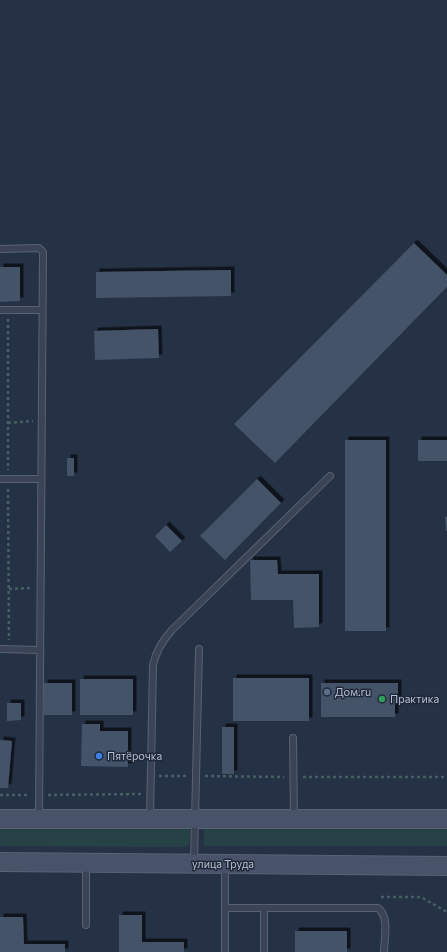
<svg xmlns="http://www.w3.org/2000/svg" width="447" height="952" viewBox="0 0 447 952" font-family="Commissioner,sans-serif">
	<defs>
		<filter id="shadow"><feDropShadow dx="3.5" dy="-3.5" stdDeviation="0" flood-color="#0009"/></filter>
	</defs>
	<rect width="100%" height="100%" fill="#253246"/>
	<!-- green -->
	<path fill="#274247" d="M204,826H447V846H204Z
		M185,827L190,830L189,845L185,847L0,846V828Z"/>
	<!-- building -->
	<path fill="#445269" filter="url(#shadow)" d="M414,243L447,275V287L275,463L234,424Z
		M0,267H20V301L0,302Z
		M231,270V296L96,298V272Z
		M158,329L159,358L95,360L94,331Z
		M345,440H386V631H345Z
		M418,440H447V461H418Z
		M67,458H74V476H67Z
		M257,479L281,503L225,560L200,536Z
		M445,517H447V531H446Z
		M166,525L182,541L170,552L155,536Z
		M250,560H277L278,574H319V627L294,628L293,600H251Z
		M233,678H309V721H233Z
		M80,679H133V715H80Z
		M44,683H72V715H44Z
		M321,683H398V702H395V717H321Z
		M7,703H21V720L7,721Z
		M82,724H100V731H128V767L81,766Z
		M222,727H234V774H222Z
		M0,740L12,741L8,788H0Z
		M119,915H142V942H184V952H119Z
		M0,917H23L24,944H65V952H0Z
		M295,931H347V952H295Z"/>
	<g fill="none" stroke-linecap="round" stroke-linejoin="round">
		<defs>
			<path id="service" d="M0,249L39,248L43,252L39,818
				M0,310H42
				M0,479H41
				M0,649L40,650
				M293,738L294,818
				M150,818L153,665C156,651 162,641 172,630L330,476
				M194,862L199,649
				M86,864V925
				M225,865V908H378C390,917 384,939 384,952
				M264,908V952
				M225,952V908"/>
			<path id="secondary" d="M0,819H447
				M0,862L447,866"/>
		</defs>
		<!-- service casing -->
		<use href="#service" stroke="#596273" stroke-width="8"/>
		<!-- secondary casing -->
		<use href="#secondary" stroke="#596273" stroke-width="20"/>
		<!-- path -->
		<path stroke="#465f63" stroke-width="2.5" stroke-dasharray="3 3" stroke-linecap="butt" d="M8,319V470
			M8,423L33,421
			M8,489L9,640
			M9,589L30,588
			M159,776H186
			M205,776L284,777
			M303,777H447
			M0,795H29
			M48,795L141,794
			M381,897H421L447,912"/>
		<!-- service -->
		<use href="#service" stroke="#3a4456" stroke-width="6"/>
		<!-- secondary -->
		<use href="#secondary" stroke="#485369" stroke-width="18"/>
	</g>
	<!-- markers -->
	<circle fill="#5c6f8a" stroke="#1f293b" stroke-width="1.5" cx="327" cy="692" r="4"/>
	<circle fill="#2e9e5b" stroke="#1f293b" stroke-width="1.5" cx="382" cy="699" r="4"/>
	<circle fill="#3f7fe0" stroke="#1f293b" stroke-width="1.5" cx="99" cy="756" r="4"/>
	<g text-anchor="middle" stroke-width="3" stroke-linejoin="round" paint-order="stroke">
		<!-- poi labels -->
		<g font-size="11" fill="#b8c0cf" stroke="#1f293b" text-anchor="start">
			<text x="335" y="696">Дом.ru</text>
			<text x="390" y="703">Практика</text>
			<text x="107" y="760">Пятёрочка</text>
		</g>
		<!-- street labels -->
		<g font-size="11" fill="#b8c0cf" stroke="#1f293b">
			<text x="223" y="868">улица Труда</text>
		</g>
	</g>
</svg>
